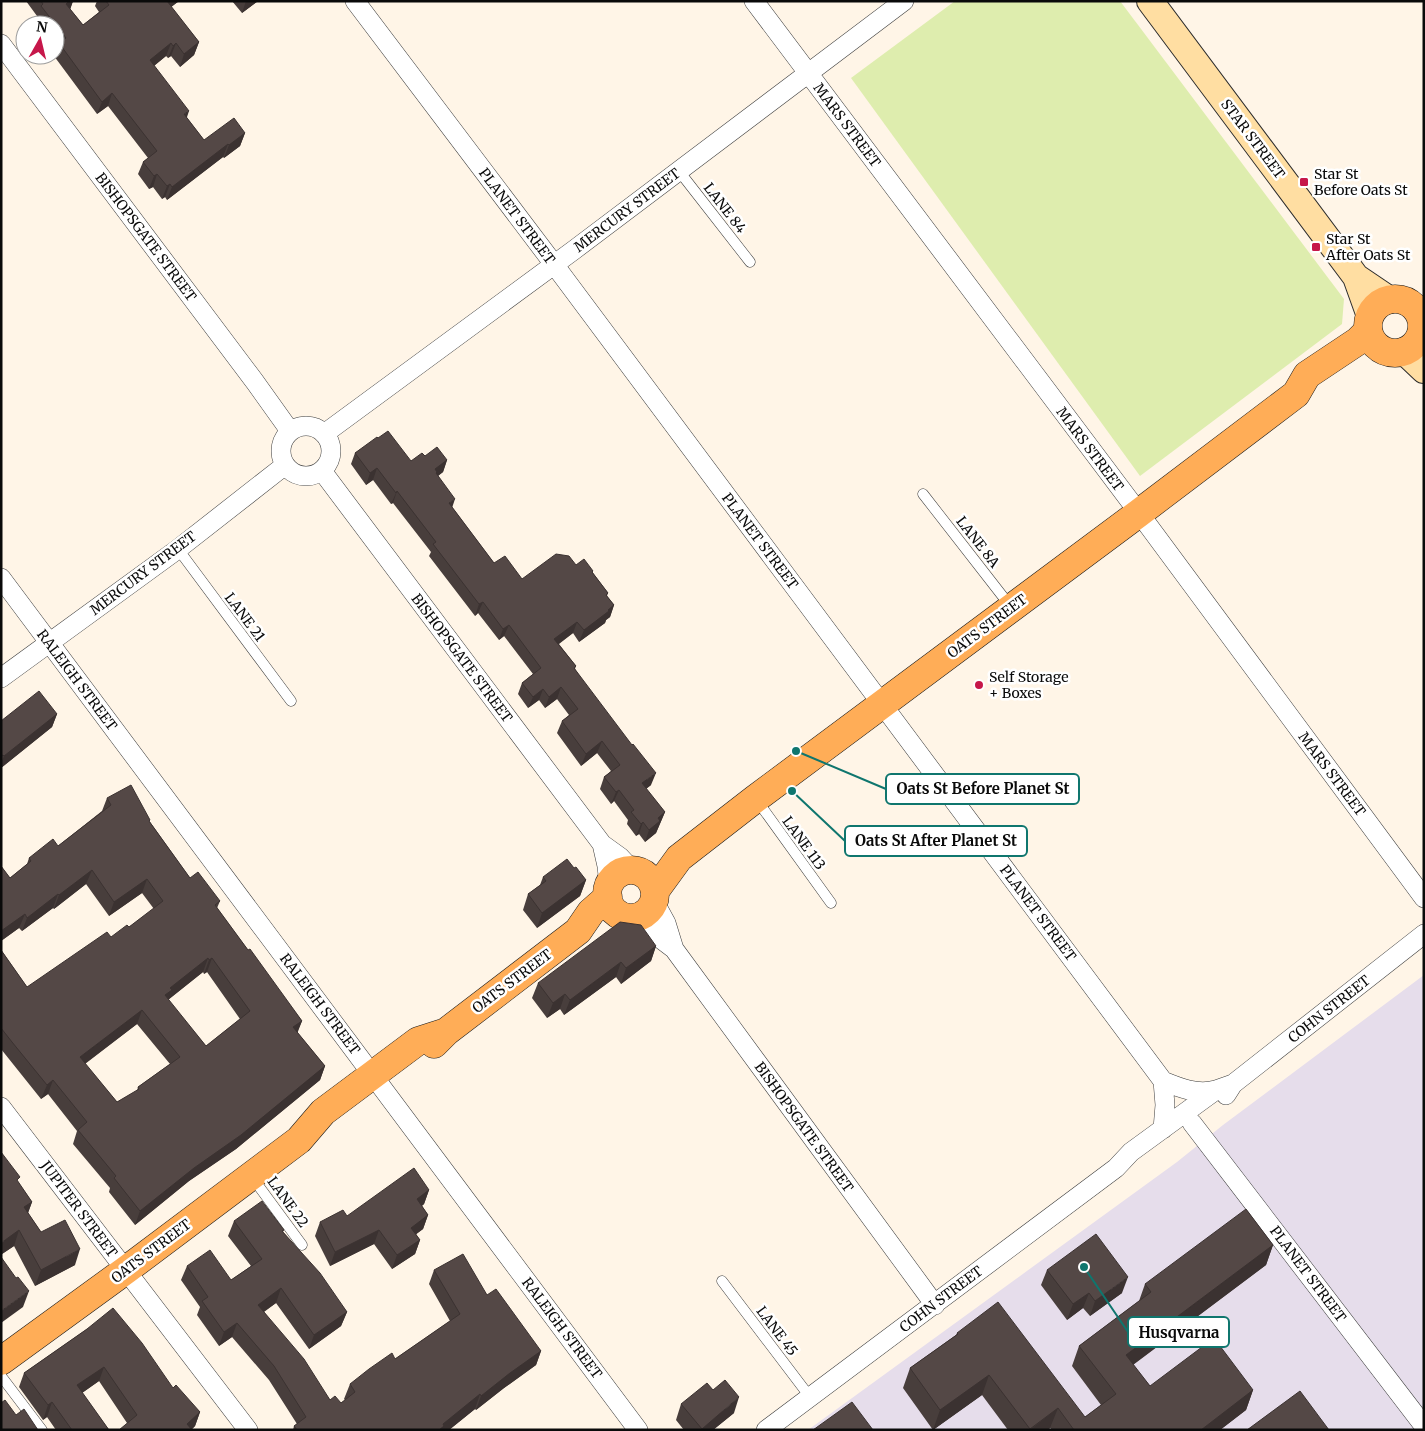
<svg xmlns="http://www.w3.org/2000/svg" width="1425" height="1431" viewBox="0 0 1425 1431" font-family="Merriweather,serif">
	<rect width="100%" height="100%" fill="#fff5e7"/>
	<!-- industrial -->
	<path fill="#e6ddeb" d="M1424,975V1430H808L1177,1162L1223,1125Z"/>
	<!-- green -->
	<path fill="#deedae" d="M955,1H1120L1344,299L1342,324L1140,476L851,78Z"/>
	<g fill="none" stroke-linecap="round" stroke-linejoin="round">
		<defs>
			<path id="lane" d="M679,171L750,262
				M923,494L1011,607
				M178,549L291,701
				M756,799L831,903
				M252,1177L302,1245
				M722,1281L810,1397
				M1,1376L42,1430"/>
			<path id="street" d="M355,1L553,263L1163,1081L1165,1105L1163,1129
				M754,1L1139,513L1424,898
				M1,44L255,382L290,431
				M281 451a25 25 0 1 1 50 0a25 25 0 1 1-50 0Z
				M324,434L574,250L904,1
				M322,471L602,844L620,857L632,870
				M1,578L638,1430
				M1,678L178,549L284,466
				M602,844L607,866L609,885
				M654,901L666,923L674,949
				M633,918L674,949L935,1305
				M1163,1081C1180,1088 1197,1095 1216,1090
				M1226,1095L1233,1084L1424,934
				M1,1107L248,1430
				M1192,1123L1424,1426
				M766,1430L1116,1168L1131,1152L1216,1090L1233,1084"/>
			<path id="secondary" d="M1150,1L1356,277L1370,316
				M1356,277L1390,300
				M1404,351L1424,370"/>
			<path id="primary" d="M1368 326a27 27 0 1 1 54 0a27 27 0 1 1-54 0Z
				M607 894a24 24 0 1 1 48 0a24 24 0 1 1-48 0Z
				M655,891L679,858L755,799L1139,513L1296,394L1307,375L1358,341L1365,334L1368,328
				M434,1044L446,1032L578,931L591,912L608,897
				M1,1361L126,1270L299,1140L323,1112L418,1041L446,1032"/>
		</defs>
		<!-- lane casing -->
		<use href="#lane" stroke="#3d3d3d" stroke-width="11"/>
		<!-- street casing -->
		<use href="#street" stroke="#3d3d3d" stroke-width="20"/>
		<!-- secondary casing -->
		<use href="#secondary" stroke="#2c2c2c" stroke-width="28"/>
		<!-- primary casing -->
		<use href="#primary" stroke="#1b1b1b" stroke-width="29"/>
		<!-- lane -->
		<use href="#lane" stroke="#fff" stroke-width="10"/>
		<!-- street -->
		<use href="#street" stroke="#fff" stroke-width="19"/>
		<!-- secondary -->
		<use href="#secondary" stroke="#ffdea2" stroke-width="26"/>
		<!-- primary -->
		<use href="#primary" stroke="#ffad57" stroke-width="28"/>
	</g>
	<!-- wall -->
	<path fill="#483e3c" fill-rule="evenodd" d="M26,1H73L70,9L83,25L99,12L95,6L97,1H179L171,7L199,42L194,55L180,67L171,56L168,58L166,56L154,66L187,118L204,140L245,133L240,146L224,158L223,157L167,200L165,197L162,199L153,187L149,189L138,174L143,162L148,158L108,106L97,114L54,56L58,46L55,42V25H41L36,19L37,16Z
		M232,1H258L242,13Z
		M378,438L411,461L425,456L447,460L443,472L438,476L452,507L494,563L522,579L576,565L593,571V573L608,593L607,596L614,605L610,617L606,620L605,623L579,642L573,633L559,644L576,666L575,669L651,785L646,789L665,812L656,833L645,842L639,834L636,836L627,824L628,820L614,801L611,804L600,789L604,777L611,771L597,753L581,766L557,733L562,721L569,715L557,699L545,708L539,700L528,708L518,694L522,683L533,674L504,636L499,640L478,613L475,616L429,556L431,552L393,503L391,504L373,480L366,485L351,464L355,453Z
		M57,714L52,727L1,768V721Z
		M107,798L150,822L190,878L220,901L217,908L248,950L302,1021L297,1032L325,1066L320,1080L236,1149L189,1181L135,1225L109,1192L110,1188L73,1144L77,1131L48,1094L41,1099L1,1049V950L27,987L129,927L154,909L142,893L109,916L86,884L54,909L53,908L22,931L19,928L1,941V866L10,878L27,864L29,858L58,846L102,811ZM203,972L204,974L207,972L240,1019L206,1046L168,1000ZM137,1024L170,1064L138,1087L137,1091L117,1102L85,1064Z
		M574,868L586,880L580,896L537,928L523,910L528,894L540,885L543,877Z
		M656,946L651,961L621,984L616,977L564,1015L560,1009L547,1018L532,998L538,983Z
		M18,1182L32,1202L28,1213L41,1232L75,1265L35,1286L14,1246L2,1254Z
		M429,1190L424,1204L422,1206L428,1215L423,1229L416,1234L420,1240L415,1254L392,1269L374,1244L330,1266L315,1236L320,1222L347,1216Z
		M234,1221L284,1230L283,1232L347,1312L341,1326L309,1349L276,1303L264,1312L330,1400L341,1403L345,1400L344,1399L350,1384L395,1359L450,1321L429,1284L434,1270L487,1295L541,1351L536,1365L504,1388L476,1410L475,1409L449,1430H293L294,1426L297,1424L269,1380L232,1337L219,1346L197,1315L200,1307L181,1280L187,1266L231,1280L251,1266L228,1236Z
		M1273,1245L1266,1265L1133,1365L1150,1386L1253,1390L1246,1410L1220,1430H1052L1050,1428L1048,1430H1008L982,1395L933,1430L903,1388L910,1368L956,1335L957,1333L1085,1417L1101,1405L1072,1366L1079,1346L1139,1301L1145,1284Z
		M1047,1270L1122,1293L1090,1316L1083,1308L1067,1320L1041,1285Z
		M87,1329L173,1388L200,1412L195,1426L192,1429L127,1423L99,1381L82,1393L109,1430H56L47,1417L43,1420L19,1387L24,1373Z
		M681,1404L734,1413L713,1430H684L676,1420Z"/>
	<!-- shaded-wall -->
	<path fill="#3b3231" d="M69,1H73L70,10L66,4Z
		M167,1H179L162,14Z
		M246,1H258L242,13Z
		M199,42L194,55L180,67L184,54Z
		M171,43L166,56L145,73L150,60Z
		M176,43L171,56L168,58L173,46Z
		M112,93L108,106L97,114L102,102Z
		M189,111L185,123L184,114Z
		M245,133L240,146L224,158L229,145Z
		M228,144L223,157L167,200L172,187Z
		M157,174L153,187L149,189L154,176Z
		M170,184L165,197L162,199L167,186Z
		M447,460L443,472L435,478V469Z
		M377,468L373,480L366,485L370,473Z
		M397,491L393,503L391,504L396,493Z
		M455,499L451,511L449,503Z
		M483,602L478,613L475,616L479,604Z
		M614,605L610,617L606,620L605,623L579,642L584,630Z
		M577,622L573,633L550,650L554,639Z
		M509,625L504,636L499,640L503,629Z
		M561,687L557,699L545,708L549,697Z
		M543,689L539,700L528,708L533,697Z
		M57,714L52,727L1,768V763L4,756Z
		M602,741L597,753L581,766L586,754Z
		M656,773L651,785L638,795L642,783Z
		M619,790L614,801L611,804L616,792Z
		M665,812L656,833L645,842L649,830L658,818Z
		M643,822L639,834L636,836L641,824Z
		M92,870L86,884L54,909L59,895Z
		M147,879L142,893L109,916L114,902Z
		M586,880L580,896L537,928L542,913Z
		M58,894L53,908L22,931L27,918Z
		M25,914L19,928L1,941V931Z
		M656,946L651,961L621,984L626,968Z
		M208,958L203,972L169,999L167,1004L165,995L170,988Z
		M212,958L207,972L204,974L209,960Z
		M621,962L616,977L564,1015L570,1000Z
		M565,994L560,1009L547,1018L553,1003Z
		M142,1010L137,1024L75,1071L80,1057Z
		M302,1021L297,1034L293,1027Z
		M325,1066L320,1080L236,1149L189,1181L135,1225L140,1211L194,1168Z
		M53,1080L48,1094L41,1099L47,1085Z
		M429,1190L424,1204L412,1213L417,1199Z
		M32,1202L26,1218L24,1207Z
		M428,1215L423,1229L406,1242L411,1228Z
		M19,1230L14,1246L2,1254L1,1257V1243Z
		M379,1230L374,1244L330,1266L335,1252Z
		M420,1240L415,1254L392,1269L397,1255Z
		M1273,1245L1266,1265L1119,1375L1126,1355Z
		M80,1249L75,1265L35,1286L41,1270Z
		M1128,1277L1122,1293L1090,1316L1095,1301Z
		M281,1288L276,1303L253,1319L258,1305Z
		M29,1291L23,1307L1,1323V1311Z
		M1089,1293L1083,1308L1067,1320L1073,1304Z
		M347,1312L341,1326L309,1349L314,1335Z
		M237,1323L232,1337L219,1346L224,1332Z
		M541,1351L536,1365L504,1388L476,1410L481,1396L510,1373Z
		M104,1367L99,1381L72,1400L77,1385Z
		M989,1375L982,1395L933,1430L940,1410Z
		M1253,1390L1246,1410L1220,1430H1201Z
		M480,1394L475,1409L449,1430H439L443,1424Z
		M739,1397L734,1413L713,1430H701Z
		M52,1402L47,1417L43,1420L48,1405Z
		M1058,1408L1050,1428L1048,1430H1030Z
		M200,1412L195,1426L191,1430L187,1424Z"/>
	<!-- building -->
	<path fill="#544846" stroke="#3b3231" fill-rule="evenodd" d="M41,1H69L66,4L83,25L109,5L106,1H167L199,42L184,54L176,43L173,46L171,43L150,60L189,111L184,114L204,140L234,118L245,133L229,145L228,144L172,187L170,184L167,186L157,174L154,176L143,162L157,151L112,93L102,102L59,43L66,38L41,6L43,4Z
		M388,431L411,461L422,453L425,456L437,447L447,460L435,469L437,472L436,473L455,499L449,503L494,563L505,556L522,579L556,554L569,556L576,565L584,559L593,571L592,572L608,593L606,595L614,605L608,610L609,611L584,630L577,622L554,639L576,666L574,668L632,745L633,744L656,773L642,783L665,812L658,818L660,821L649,830L643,822L641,824L631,812L634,810L619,790L616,792L604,777L620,765L602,741L586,754L562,721L578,709L561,687L549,697L543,689L533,697L522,683L541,668L509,625L503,629L483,602L479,604L433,544L436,542L397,491L396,493L377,468L370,473L355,453L377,437L378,438Z
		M39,691L57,714L4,756L3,755L1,756V721Z
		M131,785L150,820L149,821L190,878L198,872L220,901L215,905L248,950L250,949L302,1021L293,1027L325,1066L241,1135L194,1168L140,1211L114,1178L116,1176L78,1130L87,1122L53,1080L47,1085L12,1042L1,1028V950L27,987L107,932L111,937L127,925L129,927L163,901L147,879L114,902L92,870L59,895L58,894L27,918L25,914L1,931V866L10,878L31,861L29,858L53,839L58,846L111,805L107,798ZM208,958L209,960L212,958L250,1011L206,1046L165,995L172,990L170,988ZM142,1010L180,1057L138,1087L139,1089L117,1102L80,1057Z
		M567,859L574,868L576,867L586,880L542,913L528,894L546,881L543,877Z
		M620,922L641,925L656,946L626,968L621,962L570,1000L565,994L553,1003L538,983Z
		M1,1152L20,1177L17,1180L32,1202L24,1207L41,1232L65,1220L80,1249L41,1270L19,1230L1,1243Z
		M414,1168L429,1190L417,1199L428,1215L411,1228L420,1240L397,1255L379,1230L335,1252L320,1222L343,1210L347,1216Z
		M262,1201L284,1230L282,1231L320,1273L347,1312L314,1335L281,1288L258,1305L304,1359L330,1400L335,1396L341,1403L355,1392L350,1384L369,1369L392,1353L395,1359L460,1314L434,1270L463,1254L487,1295L496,1289L541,1351L510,1373L481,1396L480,1394L443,1424L444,1426L439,1430H297L294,1426L306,1417L274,1366L237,1323L224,1332L202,1301L208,1297L187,1266L210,1250L231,1280L262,1259L234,1221Z
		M1246,1209L1273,1245L1126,1355L1150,1386L1214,1338L1253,1390L1201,1430H1074L1058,1408L1030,1429L989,1375L940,1410L910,1368L958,1334L957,1333L998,1302L1085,1417L1116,1394L1079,1346L1151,1292L1145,1284Z
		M1096,1234L1128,1277L1095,1301L1089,1293L1073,1304L1047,1270Z
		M1,1257L16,1278L18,1277L29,1291L1,1311Z
		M113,1308L142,1343L173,1388L176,1385L200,1412L187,1424L192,1430H119L137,1415L104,1367L77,1385L109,1430H72L52,1402L48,1405L24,1373L87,1329Z
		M725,1380L739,1397L702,1429L681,1404L707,1383L713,1390Z
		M1300,1391L1329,1430H1247Z
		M5,1400L16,1415L24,1409L38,1430H1V1403Z
		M852,1402L873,1430H813Z"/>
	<!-- markers -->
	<g fill="#c6174a" stroke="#fff" stroke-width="2">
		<rect x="1299" y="177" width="10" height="10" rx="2.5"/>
		<rect x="1311" y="242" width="10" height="10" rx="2.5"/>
		<circle cx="979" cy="685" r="5"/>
	</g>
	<g text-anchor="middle" stroke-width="5" stroke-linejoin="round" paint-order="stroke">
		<!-- street labels -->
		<g font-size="14" fill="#0a0a0a" stroke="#fff">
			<text transform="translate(847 125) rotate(53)" y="5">MARS STREET</text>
			<text transform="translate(1253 139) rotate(53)" y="5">STAR STREET</text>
			<text transform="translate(725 208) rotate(52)" y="5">LANE 84</text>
			<text transform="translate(627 210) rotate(-37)" y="5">MERCURY STREET</text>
			<text transform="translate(517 216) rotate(53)" y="5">PLANET STREET</text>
			<text transform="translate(146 237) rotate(53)" y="5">BISHOPSGATE STREET</text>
			<text transform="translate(1090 449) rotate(53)" y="5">MARS STREET</text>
			<text transform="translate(760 541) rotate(53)" y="5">PLANET STREET</text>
			<text transform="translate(978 542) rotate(52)" y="5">LANE 8A</text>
			<text transform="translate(143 573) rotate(-37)" y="5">MERCURY STREET</text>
			<text transform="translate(245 617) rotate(53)" y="5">LANE 21</text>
			<text transform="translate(987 626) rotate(-37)" y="5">OATS STREET</text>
			<text transform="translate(462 658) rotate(53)" y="5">BISHOPSGATE STREET</text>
			<text transform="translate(77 680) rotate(53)" y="5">RALEIGH STREET</text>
			<text transform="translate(1332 774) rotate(53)" y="5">MARS STREET</text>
			<text transform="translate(804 843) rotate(54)" y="5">LANE 113</text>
			<text transform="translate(1038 913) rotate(53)" y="5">PLANET STREET</text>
			<text transform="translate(512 981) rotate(-37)" y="5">OATS STREET</text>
			<text transform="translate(320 1004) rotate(53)" y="5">RALEIGH STREET</text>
			<text transform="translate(1329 1009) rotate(-38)" y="5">COHN STREET</text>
			<text transform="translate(804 1127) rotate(54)" y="5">BISHOPSGATE STREET</text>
			<text transform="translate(288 1202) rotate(54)" y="5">LANE 22</text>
			<text transform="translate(79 1209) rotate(53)" y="5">JUPITER STREET</text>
			<text transform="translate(151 1251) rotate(-37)" y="5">OATS STREET</text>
			<text transform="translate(1308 1274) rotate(53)" y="5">PLANET STREET</text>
			<text transform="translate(941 1299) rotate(-37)" y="5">COHN STREET</text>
			<text transform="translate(562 1328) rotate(53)" y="5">RALEIGH STREET</text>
			<text transform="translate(777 1331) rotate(53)" y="5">LANE 45</text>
		</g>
		<!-- poi labels -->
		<g font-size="14" fill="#0a0a0a" stroke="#fff" text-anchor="start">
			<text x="1314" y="179">Star St<tspan x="1314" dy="16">Before Oats St</tspan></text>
			<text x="1326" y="244">Star St<tspan x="1326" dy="16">After Oats St</tspan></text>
			<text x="989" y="682">Self Storage<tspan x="989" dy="16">+ Boxes</tspan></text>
		</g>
	</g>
	<!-- callouts -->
	<path fill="none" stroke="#0f766e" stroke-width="2" d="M796 751L886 789M792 791L845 841M1084 1267L1128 1332"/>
	<g fill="#0f766e" stroke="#fff" stroke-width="2">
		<circle cx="796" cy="751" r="5"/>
		<circle cx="792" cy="791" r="5"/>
		<circle cx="1084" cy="1267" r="5"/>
	</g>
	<g fill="#fff" stroke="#0f766e" stroke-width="2">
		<rect x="886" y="774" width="193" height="30" rx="5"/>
		<rect x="845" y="826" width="182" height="30" rx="5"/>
		<rect x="1128" y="1317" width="101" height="30" rx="5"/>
	</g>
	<g font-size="15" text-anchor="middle" font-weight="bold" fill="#0a0a0a">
		<text x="983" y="794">Oats St Before Planet St</text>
		<text x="936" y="846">Oats St After Planet St</text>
		<text x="1179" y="1338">Husqvarna</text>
	</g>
	<!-- border -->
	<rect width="1425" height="1431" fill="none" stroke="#0a0a0a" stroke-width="5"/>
	<!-- north arrow -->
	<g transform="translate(40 40) rotate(8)"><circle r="24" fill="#ffffff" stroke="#9d9d9d"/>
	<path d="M0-4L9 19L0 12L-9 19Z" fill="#c6174a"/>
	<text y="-8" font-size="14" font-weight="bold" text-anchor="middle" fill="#0a0a0a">N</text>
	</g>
</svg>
